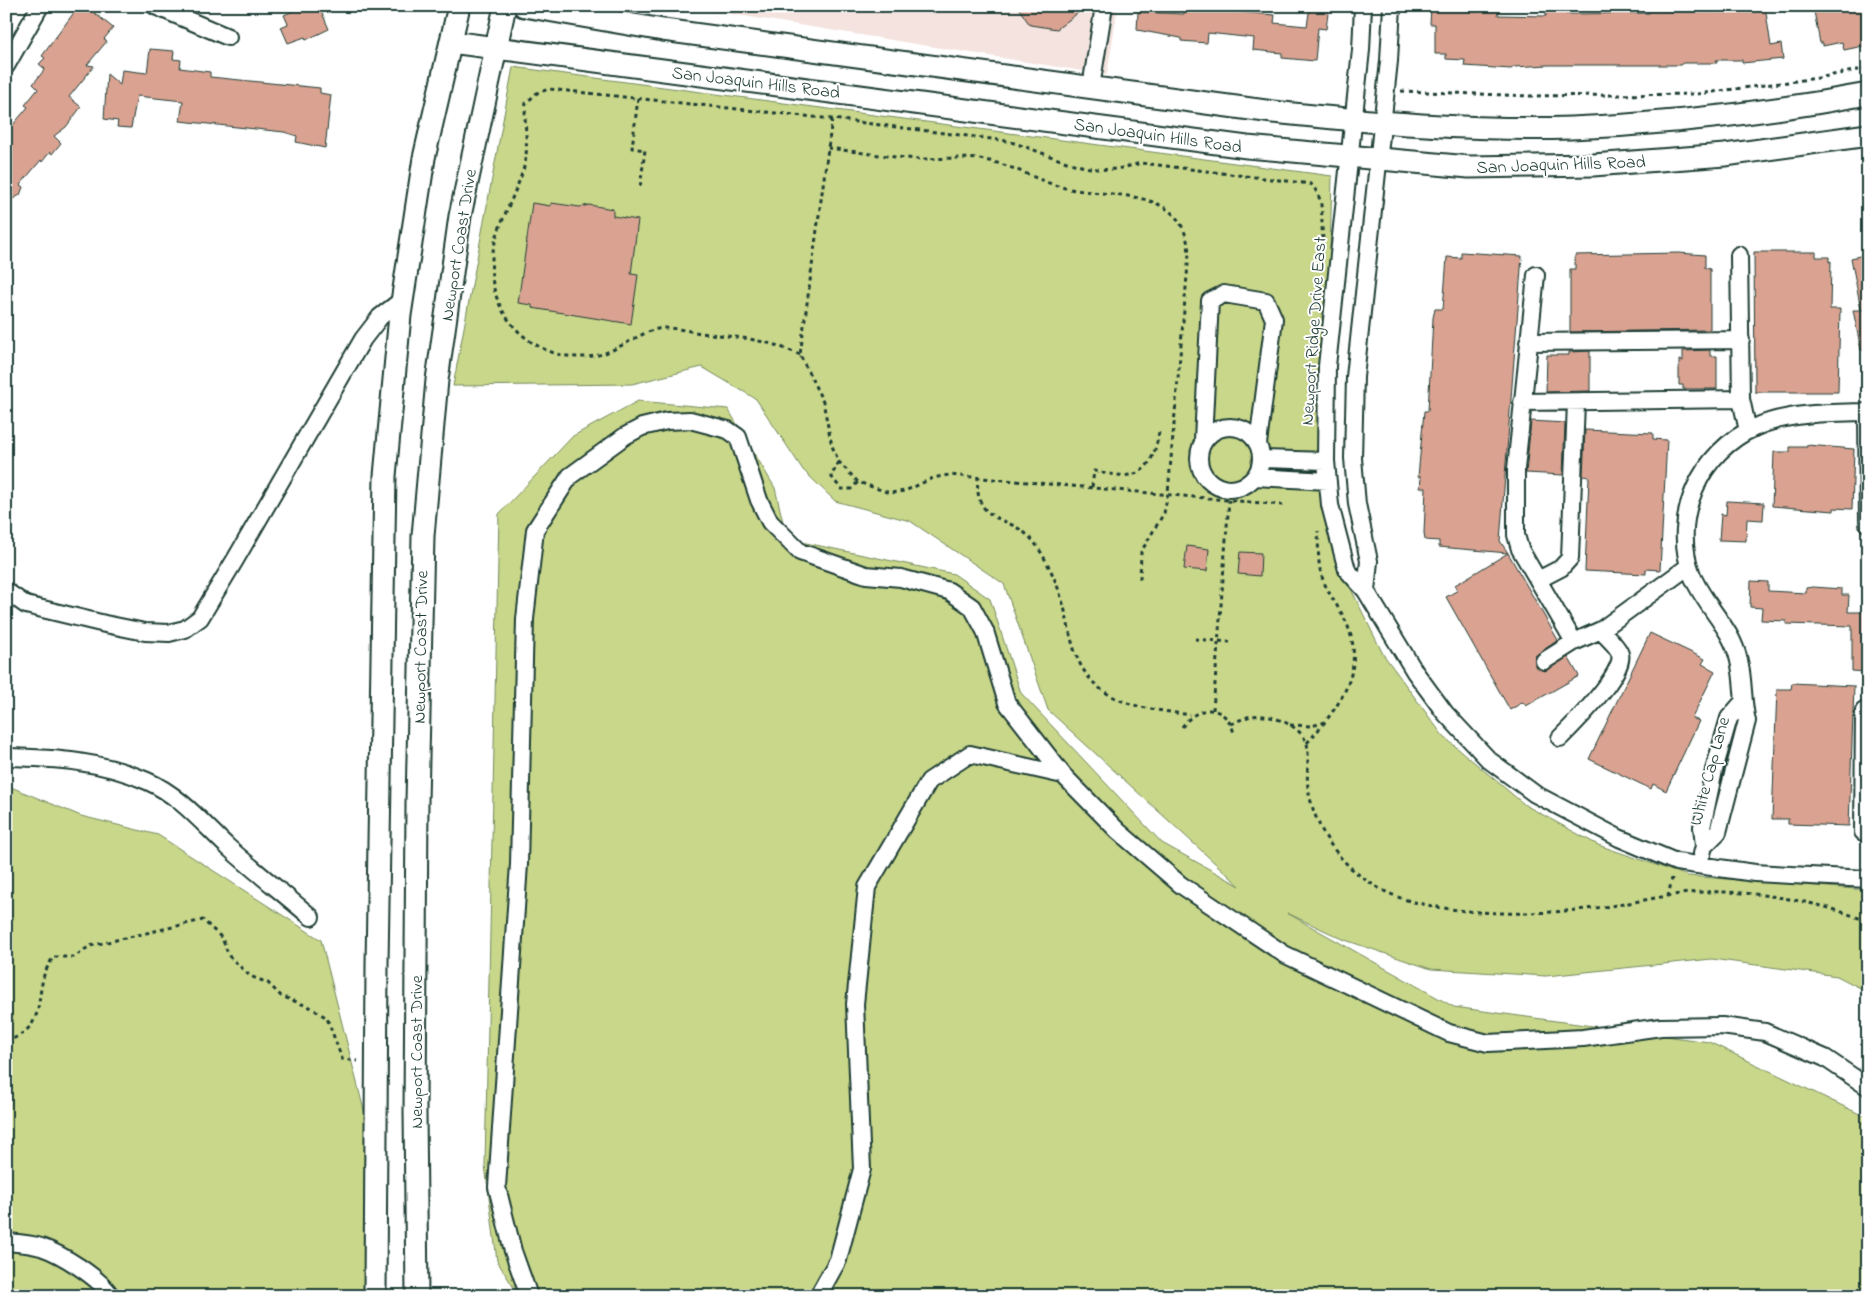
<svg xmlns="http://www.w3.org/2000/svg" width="1874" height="1302" viewBox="0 0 1874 1302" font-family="'Indie Flower',sans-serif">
	<rect width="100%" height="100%" fill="#fff"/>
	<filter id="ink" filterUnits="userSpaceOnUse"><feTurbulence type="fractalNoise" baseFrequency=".02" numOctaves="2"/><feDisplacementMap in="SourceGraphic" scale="10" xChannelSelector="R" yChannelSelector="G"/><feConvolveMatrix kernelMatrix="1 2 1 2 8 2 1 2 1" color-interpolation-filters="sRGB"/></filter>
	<g filter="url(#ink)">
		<!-- built -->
		<path fill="#f4e3de" d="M682,6H1118L1107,75Z"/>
		<!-- green -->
		<path fill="#c9d78a" stroke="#748a5f" d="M513,67L1332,176L1324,486L1349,585L1383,654L1443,736L1525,805L1598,845L1688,876L1868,890V992L1837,976L1712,959L1546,976L1431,969L1345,940L1287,913L1454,1007L1709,1042L1868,1118V1296H519L497,1261L485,1165L499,514L573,436L638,401L728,409L775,488L787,539L954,574L990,599L1021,693L1162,843L1240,886L1048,710L1004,584L910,521L835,501L803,470L756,399L702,367L632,384L453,386Z
			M6,785L81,816L158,835L321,940L378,1166L365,1296H6Z"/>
		<!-- building -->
		<path fill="#d9a291" stroke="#1f3d34" d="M86,6L113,28L104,39L107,41L87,65L94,66L69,97L81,107L66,127L54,136L61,143L52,154L50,152L42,162L41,160L20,185L23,187L20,195L13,199L10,197L6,201V133L28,107L25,105L38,89L33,84L45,69L39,64L45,58L42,56L78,7L83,11Z
			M304,6H319L329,29L306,40L305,37L288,43L281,27L288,24L284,15Z
			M1017,6H1087L1057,29L1030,25Z
			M1184,6H1204V9L1275,15L1274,23L1307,26L1310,6H1329L1326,29L1318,28L1315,61L1282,58V53L1253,50L1254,38L1208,33L1207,43L1181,41V38L1137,30L1138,12L1184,14Z
			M1478,6H1499L1498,15L1546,16V6H1566V14L1649,13V6H1668V11L1715,12V6H1735V9L1765,6L1771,46L1781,44L1783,59L1742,63V60H1716L1717,63H1683L1680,65H1548L1514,67L1511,69L1464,66L1465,60L1446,59V54H1435V24H1430L1431,7L1478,12Z
			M1813,6H1864L1868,23V45L1844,50L1842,42L1823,46V43H1820Z
			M150,49L174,51L173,59L181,60L180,68L210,72V77L320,88V93L331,95L325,148L296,142L297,136L284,132L180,121L183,101L137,96L131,128L117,127L118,121L104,119L107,74L120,85L122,70L147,73Z
			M532,203L551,206V203L580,207L589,205L613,209V216L638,220L631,274L638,275L631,324L532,308V305L518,303Z
			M1461,252L1522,256L1500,541L1508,553L1439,547V541L1425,540L1424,533L1426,488H1420L1421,477H1418L1424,411H1428L1433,318L1435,309H1443L1447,257L1461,258Z
			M1754,252H1816V257H1829V262L1831,261L1830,309H1840L1838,392H1755Z
			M1679,253L1705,255V268L1710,269V330L1570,332V269H1575V255Z
			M1868,254V309H1861L1851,258Z
			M1853,310H1868V350H1861Z
			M1710,350V356H1717V389H1683V385H1679V360L1683,361V351Z
			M1590,351V391L1546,392L1547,355H1569V352Z
			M1531,421L1565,423L1563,475L1526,473Z
			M1585,430L1653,433V439L1667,440L1660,570L1646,569V574L1585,571L1589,477L1583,476Z
			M1807,445L1854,449L1852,509L1834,508V511L1772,506L1774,452H1790V447H1807Z
			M1727,501L1764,503L1763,520L1747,519L1746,541L1719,540L1721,514L1726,515Z
			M1187,546L1209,549L1207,571L1184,569Z
			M1240,552L1261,553L1260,576L1238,574Z
			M1508,553L1558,640L1535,656V666L1545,671L1568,657L1579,676L1526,706L1523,702L1510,710L1446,597L1458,590L1455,585Z
			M1751,581L1768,582V591L1806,593V588L1813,587L1842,589V595H1849L1848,612H1868V672L1852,671V626L1786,624V621L1761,620L1762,608L1750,607Z
			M1650,633L1705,659L1702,664L1715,671L1692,718L1699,721L1666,791L1653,784L1651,789L1589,759Z
			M1792,683L1854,686L1849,826L1788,824V819H1772L1777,689H1791Z"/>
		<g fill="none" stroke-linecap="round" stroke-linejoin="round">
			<defs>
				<path id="minor" d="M155,6L228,37
					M1363,6L1361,50L1327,366L1326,461L1330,505L1347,570L1366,591L1415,672L1445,713L1489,760L1535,794L1619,838L1676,862L1755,873L1868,879
					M6,66L40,6
					M1091,87L1104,6
					M1739,255L1741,399L1748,431
					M1536,275L1516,469V535L1520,549L1574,642
					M1528,342L1741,340
					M1522,402L1741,399
					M1867,412L1868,524
					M1199 458a31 31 0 1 1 62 0a31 31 0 1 1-62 0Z
					M1203,440L1210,301L1224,294L1266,301L1274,319L1258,444
					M1261,459L1326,461
					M1255,477L1328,481
					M1538,580L1561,568L1570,558L1576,402
					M6,591L26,605L105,624L145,632L169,633L185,629L200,618L235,560L363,339L380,317L402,300
					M1366,591L1369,561L1357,504L1353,458L1355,377L1389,61L1392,6
					M1544,661L1574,642L1601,630L1689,566
					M1560,738C1573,725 1626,672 1620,654C1618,646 1606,637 1601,630
					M6,757C55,758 102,761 147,781C180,795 204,825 229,848C256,872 284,894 311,917
					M1863,832L1864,711
					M1704,846L1718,832L1747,721C1742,701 1744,680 1739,661C1732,627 1704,606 1692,575C1670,518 1700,451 1756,427C1789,412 1832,413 1868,412
					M1702,854L1704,846L1702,827L1714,770L1729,718L1742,703
					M6,1242C17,1243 31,1244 41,1247C62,1254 100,1278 111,1296
					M529,1296L513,1251L497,1187L519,864L525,619L535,530L570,476L625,436L642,427L667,421L690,420L728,430L738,437L759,500L770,522L800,552L866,575L901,578L949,591L972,607L985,631L1007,703L1063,775L1118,831L1181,885L1284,954L1449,1033L1488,1043L1583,1038L1661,1027L1722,1026L1765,1032L1825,1058L1868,1087
					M818,1296L838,1260L862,1169L855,1004L867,887L929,781L970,754L1063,775"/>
				<path id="major" d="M524,6L663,30L1273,112C1371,122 1472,131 1571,128C1670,124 1770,112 1868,94
					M451,42L1247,147L1469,167L1593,165L1725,155L1868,135
					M375,1296L377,964L385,476L400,315L424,158L459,6
					M417,1296L415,1112L417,802L423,536L437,380L460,216L505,6"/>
			</defs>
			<!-- minor casing -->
			<use href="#minor" stroke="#1f3d34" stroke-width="20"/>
			<!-- major casing -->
			<use href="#major" stroke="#1f3d34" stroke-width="25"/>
			<!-- path -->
			<path stroke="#1f3d34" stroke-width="3" stroke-dasharray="4 4" stroke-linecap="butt" d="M1401,91L1530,96L1697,94L1818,78L1868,68
				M638,98L632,148L645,150L640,188
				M832,119L800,355L823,402L832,446L839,462L858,482L890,493L905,491L933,478L949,475L1283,505
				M828,148C858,152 889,157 919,159C939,159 959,157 979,159C1008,163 1032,178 1058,186C1107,201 1183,181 1189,253L1168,493L1164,513L1141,552L1140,580
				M800,355C768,339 736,337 701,333C689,331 676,328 664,328C643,329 618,352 594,356C537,365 486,316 492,259C495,226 517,195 525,163C529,143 523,122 526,103L537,93L549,89L832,119L1007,141C1041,150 1080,173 1115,169C1124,168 1133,165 1141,163L1311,184C1326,201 1320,217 1323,238
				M839,462L831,476L841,489H851L858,482
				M978,476C973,527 1010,512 1034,542C1046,558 1056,580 1062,600C1072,633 1070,661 1097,686C1122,708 1159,710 1190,715
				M1092,487L1094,471C1104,472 1120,477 1130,475C1151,472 1156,449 1159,432
				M1195,639L1230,642
				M1213,710L1229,500
				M1231,724C1238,721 1245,717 1252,716C1270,713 1301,725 1307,744C1310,757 1305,777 1309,793C1319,846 1361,889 1414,902C1475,917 1540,915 1603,907C1637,903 1670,893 1704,892C1752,890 1825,902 1868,922
				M1290,725L1312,726L1325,722
				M1182,727C1198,704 1225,703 1234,733
				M1307,743C1337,709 1367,673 1347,624C1340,608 1327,593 1322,577C1317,561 1319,547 1318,531
				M1668,897L1672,878
				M6,1042C45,1026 35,1008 44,975C46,969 50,963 53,957H74L90,946L203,920L222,938L229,956L250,976L268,983L281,996L310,1007L327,1018L342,1059L358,1061"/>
			<!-- minor -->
			<use href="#minor" stroke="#fff" stroke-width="16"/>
			<!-- major -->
			<use href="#major" stroke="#fff" stroke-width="21"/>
		</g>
	</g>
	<g text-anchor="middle" stroke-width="4" stroke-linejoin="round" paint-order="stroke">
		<!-- street labels -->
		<g font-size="18" fill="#1f3d34" stroke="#fff">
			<text transform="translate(756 82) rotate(7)" y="6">San Joaquin Hills Road</text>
			<text transform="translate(1158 135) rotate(8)" y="6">San Joaquin Hills Road</text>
			<text transform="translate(1561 164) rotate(-2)" y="6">San Joaquin Hills Road</text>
			<text transform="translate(458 245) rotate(-81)" y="6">Newport Coast Drive</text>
			<text transform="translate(1313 331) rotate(-86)" y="6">Newport Ridge Drive East</text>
			<text transform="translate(420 647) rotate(-89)" y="6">Newport Coast Drive</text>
			<text transform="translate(1709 771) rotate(-75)" y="6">White Cap Lane</text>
			<text transform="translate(416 1052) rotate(-90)" y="6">Newport Coast Drive</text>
		</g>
	</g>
	<!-- margin -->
	<rect width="1874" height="1302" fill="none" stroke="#fff" stroke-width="25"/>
	<rect x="12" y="12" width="1849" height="1277" fill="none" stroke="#1f3d34" stroke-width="2" filter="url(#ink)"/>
</svg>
